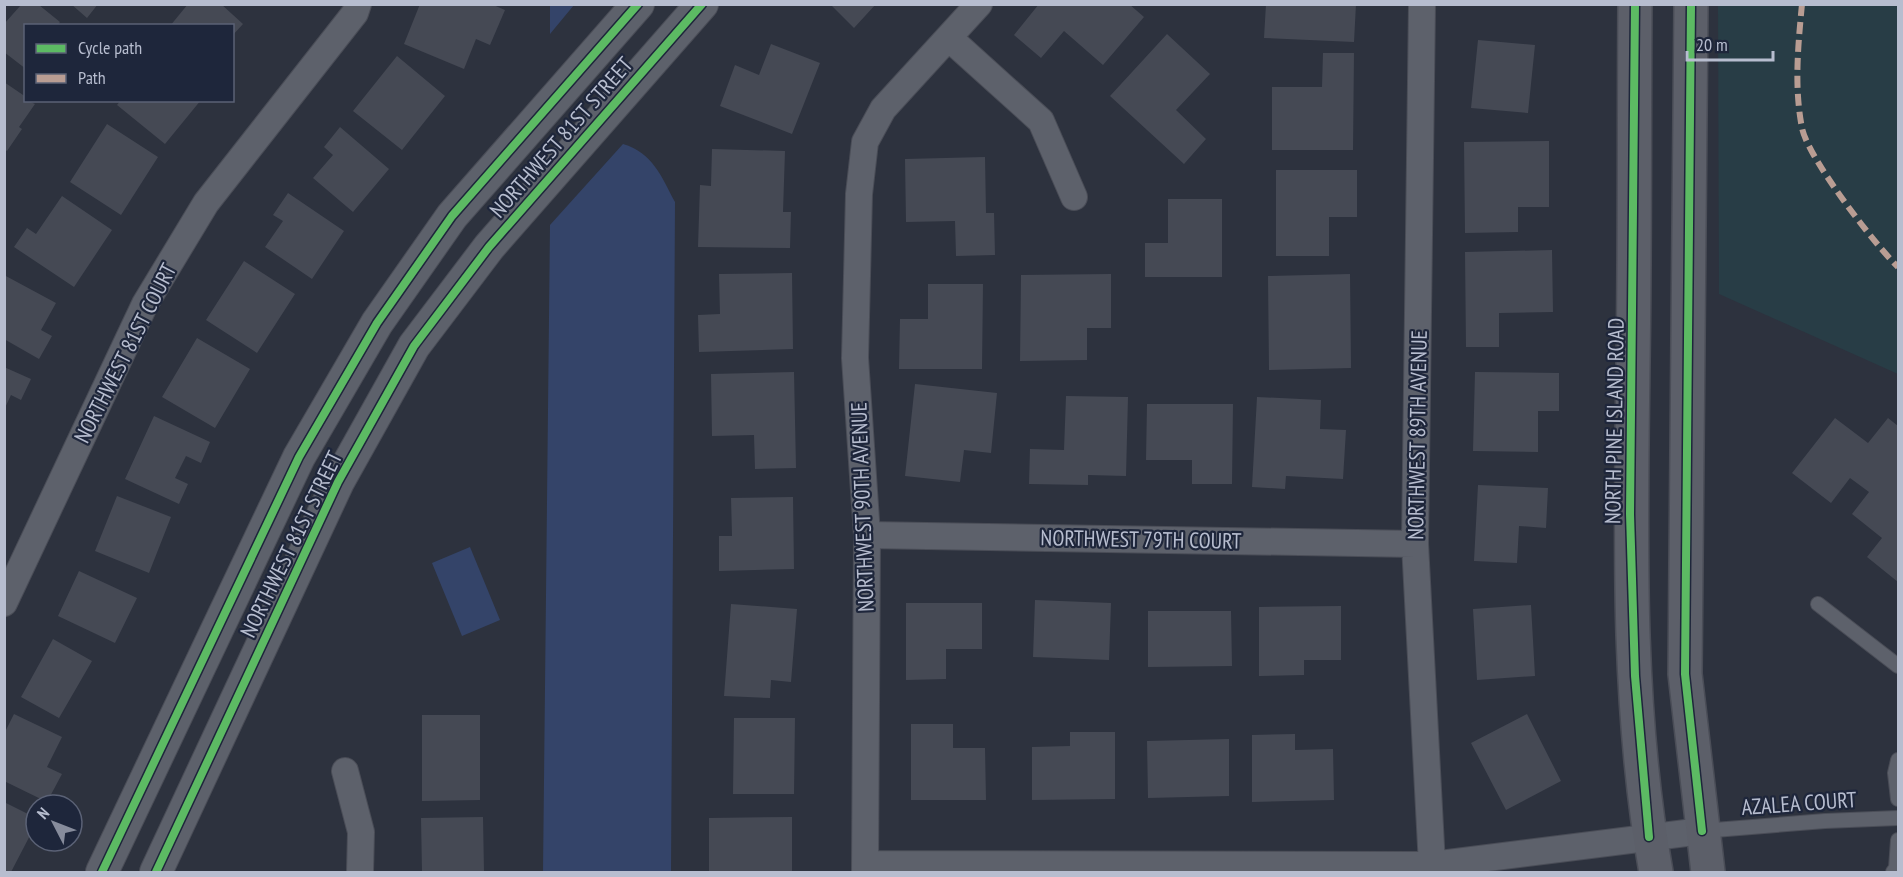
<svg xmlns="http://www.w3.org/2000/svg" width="1903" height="877" viewBox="0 0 1903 877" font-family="'PT Sans Narrow',sans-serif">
	<rect width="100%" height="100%" fill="#2d323e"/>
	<!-- green -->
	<path fill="#283d46" d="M1718,5H1898V374L1719,294Z"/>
	<!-- water -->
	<path fill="#344469" d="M550,5H574L550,34Z
		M623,144C653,153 661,176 675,202L671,872H543L550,225Z
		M470,547L500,620L462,636L432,563Z"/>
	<!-- building -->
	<path fill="#454954" d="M71,4H98L87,18Z
		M188,4H221L243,24L232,36V26H170Z
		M420,4H491L505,10L490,45L476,39L464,69L404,44Z
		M830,4H876L854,28Z
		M1039,4H1129L1144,17L1103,65L1064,31L1041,58L1014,35Z
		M1266,4H1356L1354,42L1264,38Z
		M21,5H39L60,22L57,26H26V69L4,52V24Z
		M1167,34L1210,74L1176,110L1206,139L1184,164L1110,96Z
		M1478,40L1535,45L1528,113L1471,108Z
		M771,44L820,63L792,134L720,106L735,65L759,75Z
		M1323,53H1354L1353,150H1272V87H1322Z
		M397,56L445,96L402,150L353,111Z
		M4,82L26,97V100L35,104L19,127L22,129L7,151L4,149Z
		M121,100H201L165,144L117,105Z
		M107,124L158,157L121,215L70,182Z
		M340,127L389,169L353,212L313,178L333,155L324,147Z
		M1549,141V207H1518V232L1465,233L1464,142Z
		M712,149L785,151L783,212H791L790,248L698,247L700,185L711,186Z
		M985,157L986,213H994L995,255L956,256L955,221L906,222L905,159Z
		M1276,170H1357V217H1329V256H1276Z
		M288,193L344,231L312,279L265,247L283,221L273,215Z
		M62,196L112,230L74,287L14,247L27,228L36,234Z
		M1168,199H1222V277H1145V243H1168Z
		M1552,250L1553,312L1499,313V347H1466L1465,252Z
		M244,261L295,294L257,353L206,320Z
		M792,273L793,349L699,352L698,315L720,314L719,274Z
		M1111,274V328H1087V360L1020,361L1021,275Z
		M1350,274L1351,368L1269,370L1268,276Z
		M4,275L56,303L41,330L52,336L39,359L4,339Z
		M928,284H983L982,369H899L900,319H928Z
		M197,338L250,369L215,428L162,397Z
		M4,367L31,379L21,400L11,395L4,410Z
		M794,372L796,468L755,469L754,435L712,436L711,374Z
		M1475,372L1559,373V411H1538V452L1473,451Z
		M915,384L997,393L991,453L964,450L960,482L905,476Z
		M1066,396L1128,397L1126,476L1088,475V485L1029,484L1030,449L1064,450Z
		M1257,397L1321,400L1320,429L1346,430L1343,479L1286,476L1285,489L1252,487Z
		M1147,404H1233L1232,484H1192V460H1146Z
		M154,416L210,442L201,463L186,456L175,478L188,484L179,504L125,479Z
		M1835,418L1868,443L1888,418L1898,426V582L1867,557L1882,538L1852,514L1869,492L1850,478L1831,503L1792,473Z
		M1478,485L1548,488L1546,528L1519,526L1517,563L1474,561Z
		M117,496L171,517L149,573L95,551Z
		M793,497L794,569L719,571V536H732L731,498Z
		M79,571L137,598L115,643L58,616Z
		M1035,600L1111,603L1109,660L1033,657Z
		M906,603H982V649H946V679L906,680Z
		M731,604L797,609L791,682L771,680L770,698L724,696Z
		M1531,605L1535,676L1477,680L1473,609Z
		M1341,606V660H1304V675L1259,676V607Z
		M1148,611H1231L1232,666L1148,667Z
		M53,639L92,661L59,718L21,697Z
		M14,714L62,737L47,767L62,774L47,802L4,781V734Z
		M1527,714L1561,781L1506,810L1471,743Z
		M422,715H480V800L422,801Z
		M734,718H795L794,794H733Z
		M911,724H953V748H985L986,800H911Z
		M1070,732H1115V799L1032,800V747L1070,746Z
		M1295,734V750L1333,749L1334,800L1252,802V735Z
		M1229,739V796L1148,798L1147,741Z
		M4,802L36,818V824L11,872H4Z
		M483,817L484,872H422L421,818Z
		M792,817V872H709V818Z"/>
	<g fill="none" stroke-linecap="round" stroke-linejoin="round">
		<defs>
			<path id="service" d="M1818,604L1898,666
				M1898,760L1895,773L1898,799
				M1702,831L1825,821L1898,818
				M1893,872L1896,868L1898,840"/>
			<path id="minor" d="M1422,4L1415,544L1432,865
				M949,38L1041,121L1074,197
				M867,535L1415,544
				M4,603L145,304L206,203L355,13L358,4
				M345,771L361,832L360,872
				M866,864L1432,865L1702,831
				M865,872L867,535L855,358L859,194L865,142L883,109L979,4"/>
			<path id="tertiary" d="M102,872L299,457L377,323L452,216L638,4
				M156,872L338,482L414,346L489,247L702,4"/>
			<path id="secondary" d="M1635,4C1634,124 1635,243 1633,362C1631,532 1626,704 1656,872
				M1691,4L1685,674L1708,872"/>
		</defs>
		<!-- service casing -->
		<use href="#service" stroke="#4a4d57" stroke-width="16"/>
		<!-- minor casing -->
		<use href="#minor" stroke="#4a4d57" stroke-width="28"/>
		<!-- tertiary casing -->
		<use href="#tertiary" stroke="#4a4d57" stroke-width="34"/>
		<!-- secondary casing -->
		<use href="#secondary" stroke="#4a4d57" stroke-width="36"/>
		<!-- service -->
		<use href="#service" stroke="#5d616b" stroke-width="14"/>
		<!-- minor -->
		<use href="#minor" stroke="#5d616b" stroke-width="26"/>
		<!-- tertiary -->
		<use href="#tertiary" stroke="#5d616b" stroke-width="32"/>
		<!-- secondary -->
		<use href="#secondary" stroke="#5c5f69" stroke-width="33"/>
		<!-- quiet -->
		<path stroke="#b99d93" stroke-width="6" stroke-dasharray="12 6" stroke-linecap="butt" d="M1802,4C1798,46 1794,87 1802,128C1808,158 1875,245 1898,267"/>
		<defs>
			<path id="cycleway" d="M1635,4L1630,514L1635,676L1649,837
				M1691,4L1685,674L1702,831
				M102,872L299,457L377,323L452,216L638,4
				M156,872L338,482L414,346L489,247L702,4"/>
		</defs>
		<!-- cycleway casing -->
		<use href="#cycleway" stroke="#1e263b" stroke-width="11"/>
		<!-- cycleway -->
		<use href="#cycleway" stroke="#5cba63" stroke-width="8"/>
	</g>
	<g text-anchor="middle" stroke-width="4.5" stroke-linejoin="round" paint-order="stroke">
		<!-- street labels -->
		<g font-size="22" fill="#b7bdcf" stroke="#1e263b">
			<text transform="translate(561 137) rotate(-49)" y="8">NORTHWEST 81ST STREET</text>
			<text transform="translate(125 353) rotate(-63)" y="8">NORTHWEST 81ST COURT</text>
			<text transform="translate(1614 421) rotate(-89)" y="8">NORTH PINE ISLAND ROAD</text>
			<text transform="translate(1417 435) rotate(-89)" y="8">NORTHWEST 89TH AVENUE</text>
			<text transform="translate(862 507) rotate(-92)" y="8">NORTHWEST 90TH AVENUE</text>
			<text transform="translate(1141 539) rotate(1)" y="8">NORTHWEST 79TH COURT</text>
			<text transform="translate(291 544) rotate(-64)" y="8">NORTHWEST 81ST STREET</text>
			<text transform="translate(1799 803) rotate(-4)" y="8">AZALEA COURT</text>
		</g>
	</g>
	<!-- border -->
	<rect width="1903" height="877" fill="none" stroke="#b7bdcf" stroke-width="12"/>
	<!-- legend -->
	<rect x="24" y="24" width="210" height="78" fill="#1e263b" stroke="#5b6276" stroke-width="1.5"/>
	<rect x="36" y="44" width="30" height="9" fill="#5cba63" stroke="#5b6276" stroke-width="1.5"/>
	<text x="78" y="54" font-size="18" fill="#b7bdcf">Cycle path</text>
	<rect x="36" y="74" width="30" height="9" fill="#b99d93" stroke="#5b6276" stroke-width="1.5"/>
	<text x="78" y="84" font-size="18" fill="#b7bdcf">Path</text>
	<!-- north arrow -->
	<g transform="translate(54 823) rotate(312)"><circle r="28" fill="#1e263b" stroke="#5b6276" stroke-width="1.5"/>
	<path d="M0-4.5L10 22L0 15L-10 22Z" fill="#878c9c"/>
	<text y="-9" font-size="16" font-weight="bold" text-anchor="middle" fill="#b7bdcf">N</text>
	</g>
	<!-- scale -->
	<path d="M1687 51v9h86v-9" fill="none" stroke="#b7bdcf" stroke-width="3"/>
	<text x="1696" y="51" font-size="18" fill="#b7bdcf" stroke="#1e263b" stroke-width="4.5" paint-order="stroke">20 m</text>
</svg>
